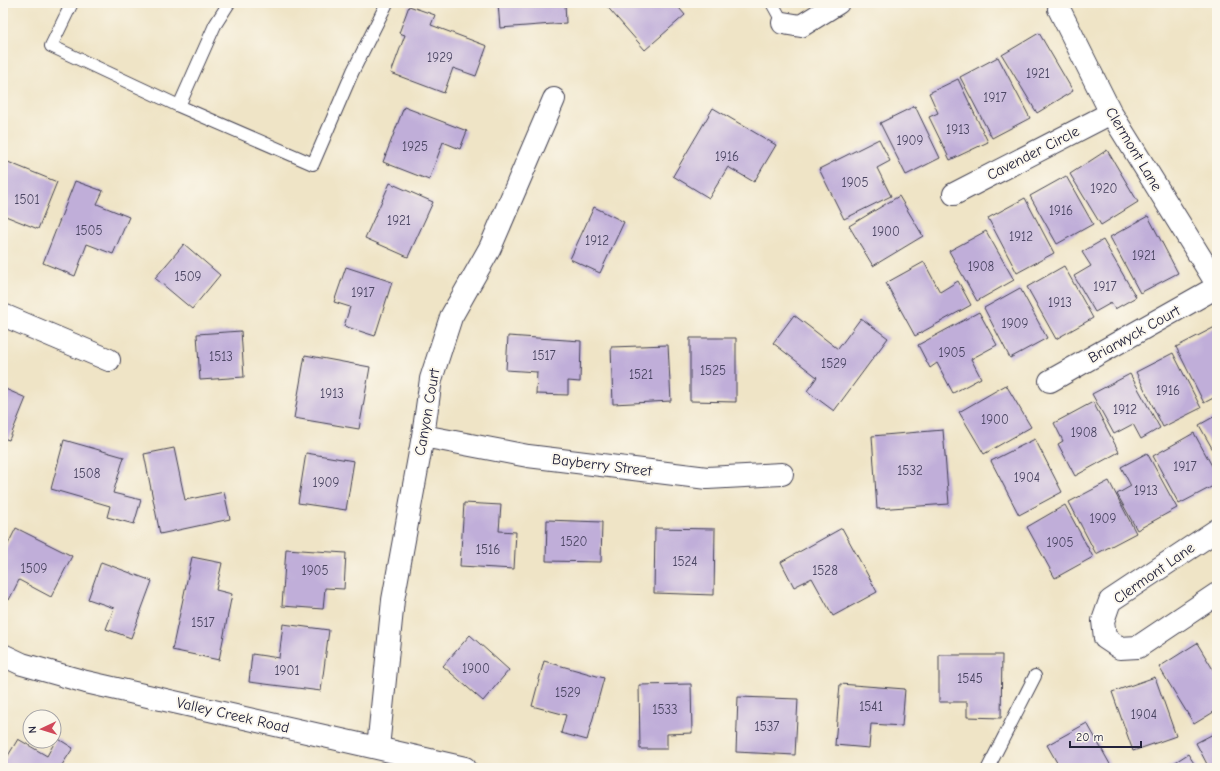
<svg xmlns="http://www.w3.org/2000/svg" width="1220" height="771" viewBox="0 0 1220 771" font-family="'Comic Neue',sans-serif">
	<rect width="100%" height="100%" fill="#fbf7ec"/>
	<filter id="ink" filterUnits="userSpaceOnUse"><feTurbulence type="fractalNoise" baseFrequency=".025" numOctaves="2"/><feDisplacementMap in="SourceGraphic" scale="8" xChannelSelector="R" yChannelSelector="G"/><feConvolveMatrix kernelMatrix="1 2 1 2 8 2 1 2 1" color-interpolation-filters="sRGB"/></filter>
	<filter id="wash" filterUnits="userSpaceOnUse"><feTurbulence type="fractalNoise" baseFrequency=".012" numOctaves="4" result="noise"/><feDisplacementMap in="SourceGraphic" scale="16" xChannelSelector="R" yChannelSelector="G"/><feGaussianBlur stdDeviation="0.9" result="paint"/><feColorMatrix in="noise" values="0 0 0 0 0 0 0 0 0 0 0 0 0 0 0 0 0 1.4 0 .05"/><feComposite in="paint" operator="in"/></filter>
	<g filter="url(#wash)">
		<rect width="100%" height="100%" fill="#efe4c6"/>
		<g id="blocks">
			<!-- building -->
			<path fill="#c0aed9" d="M498,3H565L566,23L500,28Z
				M604,3H675L685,15L645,50Z
				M409,6L435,15L431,25L487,46L476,76L453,68L444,93L391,73L405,35L399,33Z
				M1039,33L1073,91L1037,113L1002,55Z
				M998,57L1030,118L992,138L960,77Z
				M958,79L988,142L950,160L929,117L938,113L929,93Z
				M915,106L940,158L906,175L880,123Z
				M404,107L467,131L460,149L443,142L429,180L383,162Z
				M713,108L776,145L754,182L728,167L709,198L673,176Z
				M879,139L890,161L877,168L891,196L844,219L819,169Z
				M1107,150L1138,202L1101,225L1070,174Z
				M3,160L57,182L38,229L3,215Z
				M1066,176L1093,224L1057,244L1030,196Z
				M75,181L103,191L97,204L129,217L113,254L87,244L75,276L43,263Z
				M390,183L433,202L408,257L365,238Z
				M899,196L923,236L873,266L849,226Z
				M1025,198L1054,253L1017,273L988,218Z
				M594,207L624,222L600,273L570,259Z
				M1148,216L1178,273L1140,293L1110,237Z
				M986,231L1014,280L977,301L949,251Z
				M1103,240L1136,297L1115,309L1111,303L1095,312L1074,276L1091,266L1082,252Z
				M184,244L220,275L192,309L155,278Z
				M924,262L940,292L958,281L971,305L915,336L886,283Z
				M1064,266L1093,318L1056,339L1027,287Z
				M346,267L392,282L375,336L344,326L350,307L334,302Z
				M1020,288L1047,338L1010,358L984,308Z
				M979,312L997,345L971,359L981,378L953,393L937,363L930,368L918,345Z
				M794,315L838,349L861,318L888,338L834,411L807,391L817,377L773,343Z
				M1217,326V396L1204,403L1176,347Z
				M241,331L244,377L200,380L197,334Z
				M508,336L581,341L580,382L568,381V395L536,394L537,372L506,370Z
				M690,338H736V402L690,401Z
				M668,345L671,401L613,404L611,347Z
				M1173,353L1201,408L1163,427L1136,372Z
				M305,355L370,367L359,429L294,418Z
				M1130,374L1160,428L1141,439L1133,424L1114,434L1092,394Z
				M1006,385L1031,427L984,454L959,412Z
				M3,388L26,398L9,440L3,438Z
				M1093,402L1119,452L1075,476L1058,444L1063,441L1054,423Z
				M1217,415V457L1199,425Z
				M943,430L949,504L877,509L872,436Z
				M1194,433L1217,475V484L1179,504L1153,456Z
				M1035,439L1062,492L1019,515L991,461Z
				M64,440L124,457L113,493L141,500L134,524L107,517L110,506L51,489Z
				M174,448L185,500L224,492L230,519L160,534L144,454Z
				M306,453L354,461L346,510L298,503Z
				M1147,453L1177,508L1137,530L1117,494L1131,486L1121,467Z
				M1109,481L1136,533L1096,554L1069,502Z
				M464,503L501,505L499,531L516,532L514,569L460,566Z
				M1065,505L1093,557L1055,578L1027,527Z
				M547,520L602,522L601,562L546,561Z
				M16,528L72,556L51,597L19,580L9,600L3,597V554Z
				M655,528L715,529L714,595L654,593Z
				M842,528L877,592L833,616L812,578L794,587L781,562Z
				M286,549L346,553L344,589L325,588L323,609L282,606Z
				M192,557L222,563L216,590L232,594L219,660L172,650Z
				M101,562L152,581L131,638L106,629L114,608L88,599Z
				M283,624L329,630L321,691L249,682L252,654L279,658Z
				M470,635L509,670L483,701L443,666Z
				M1197,643L1217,676V710L1194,724L1159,667Z
				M939,655H1002L1001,718L967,717V702H939Z
				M544,661L604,678L587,740L561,733L566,715L532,706Z
				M1155,677L1176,736L1133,751L1112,692Z
				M691,684L692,733L667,734V749H640L639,685Z
				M840,684L905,689L902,726L871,724L869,748L835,745Z
				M738,697L798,699L795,755L736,752Z
				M1087,723L1111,766L1107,768H1060L1047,745Z
				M1217,732V768H1209L1196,743Z
				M57,738L73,748L60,768H3V764L18,739L47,756Z
				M1188,754L1197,768H1166Z"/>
		</g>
	</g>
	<g filter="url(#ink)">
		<use href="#blocks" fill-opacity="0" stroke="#413f50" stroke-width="1"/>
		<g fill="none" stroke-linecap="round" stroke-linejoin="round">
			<defs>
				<path id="service" d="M72,3L51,46L179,106L313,164L353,71L387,3
					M772,3L783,23
					M179,106L215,25L229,3
					M988,768L1035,676"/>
				<path id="minor" d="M1059,9L1111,113L1217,284
					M783,23L801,26L838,3
					M954,194L1111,113
					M3,315L109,360
					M1050,381L1217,287
					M423,436L528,456L707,478L782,474
					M1217,530L1110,601L1103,621L1105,638L1120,648L1138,647L1217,594
					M3,655L22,664L86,682L465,768
					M378,748L393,600L423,436L431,379L451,317L490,248L554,99"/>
			</defs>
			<!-- service casing -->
			<use href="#service" stroke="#413f50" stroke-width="14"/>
			<!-- minor casing -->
			<use href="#minor" stroke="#413f50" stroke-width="24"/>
			<!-- service -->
			<use href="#service" stroke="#fff" stroke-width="12"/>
			<!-- minor -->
			<use href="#minor" stroke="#fff" stroke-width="22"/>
		</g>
	</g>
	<g text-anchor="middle" stroke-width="4" stroke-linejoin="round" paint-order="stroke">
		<!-- number labels -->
		<g font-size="13" fill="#4a4562">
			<text x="440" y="62">1929</text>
			<text x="1038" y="78">1921</text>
			<text x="995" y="102">1917</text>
			<text x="958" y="134">1913</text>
			<text x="910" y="145">1909</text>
			<text x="415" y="151">1925</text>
			<text x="727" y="161">1916</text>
			<text x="855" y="187">1905</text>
			<text x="1104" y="193">1920</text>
			<text x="27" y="204">1501</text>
			<text x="1061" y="215">1916</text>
			<text x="399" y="225">1921</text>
			<text x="89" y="235">1505</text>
			<text x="886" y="236">1900</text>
			<text x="1021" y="241">1912</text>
			<text x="597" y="245">1912</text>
			<text x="1144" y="260">1921</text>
			<text x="981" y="271">1908</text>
			<text x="188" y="281">1509</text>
			<text x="1105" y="291">1917</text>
			<text x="363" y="297">1917</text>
			<text x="1060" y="307">1913</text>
			<text x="1015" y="328">1909</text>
			<text x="952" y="357">1905</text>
			<text x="544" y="360">1517</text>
			<text x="221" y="361">1513</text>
			<text x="834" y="368">1529</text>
			<text x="713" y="375">1525</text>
			<text x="641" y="379">1521</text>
			<text x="1168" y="395">1916</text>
			<text x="332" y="398">1913</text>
			<text x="1125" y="414">1912</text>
			<text x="995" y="424">1900</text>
			<text x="1084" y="437">1908</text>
			<text x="1185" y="471">1917</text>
			<text x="910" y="475">1532</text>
			<text x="87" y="478">1508</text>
			<text x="1027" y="482">1904</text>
			<text x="326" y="487">1909</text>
			<text x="1146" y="495">1913</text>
			<text x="1103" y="523">1909</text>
			<text x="574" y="546">1520</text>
			<text x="1060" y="547">1905</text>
			<text x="488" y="554">1516</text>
			<text x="685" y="566">1524</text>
			<text x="34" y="573">1509</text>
			<text x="315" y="575">1905</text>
			<text x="825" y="575">1528</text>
			<text x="203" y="627">1517</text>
			<text x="476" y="673">1900</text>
			<text x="287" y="675">1901</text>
			<text x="970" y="683">1545</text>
			<text x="568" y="697">1529</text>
			<text x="871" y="711">1541</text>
			<text x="665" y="714">1533</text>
			<text x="1144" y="719">1904</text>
			<text x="767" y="731">1537</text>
		</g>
		<!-- street labels -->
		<g font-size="15" fill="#22223b" stroke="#fbf7ec">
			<text transform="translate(1134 149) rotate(59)" y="5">Clermont Lane</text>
			<text transform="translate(1033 153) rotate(-27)" y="5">Cavender Circle</text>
			<text transform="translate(1134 334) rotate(-29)" y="5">Briarwyck Court</text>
			<text transform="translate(427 412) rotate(-80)" y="5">Canyon Court</text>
			<text transform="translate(602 465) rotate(7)" y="5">Bayberry Street</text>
			<text transform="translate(1154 573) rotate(-35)" y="5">Clermont Lane</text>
			<text transform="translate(233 715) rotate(13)" y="5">Valley Creek Road</text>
		</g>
	</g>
	<!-- margin -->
	<rect width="1220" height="771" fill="none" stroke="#fbf7ec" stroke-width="16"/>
	<!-- north arrow -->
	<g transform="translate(42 729) rotate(266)"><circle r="19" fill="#fbf7ec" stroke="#a4a2a5"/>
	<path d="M0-3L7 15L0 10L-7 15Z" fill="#d1495b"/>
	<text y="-6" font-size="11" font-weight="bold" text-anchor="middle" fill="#22223b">N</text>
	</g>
	<!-- scale -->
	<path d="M1070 741v6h71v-6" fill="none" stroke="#22223b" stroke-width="2"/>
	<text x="1076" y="741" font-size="12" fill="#22223b" stroke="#fbf7ec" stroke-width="3" paint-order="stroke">20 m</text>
</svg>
